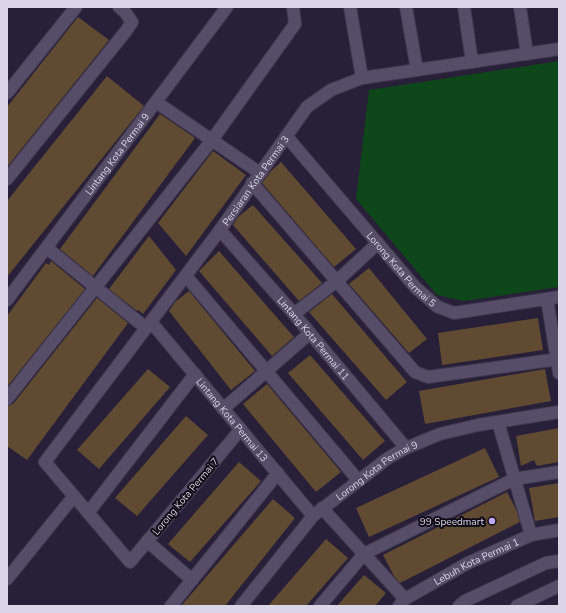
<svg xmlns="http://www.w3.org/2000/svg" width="566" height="613" viewBox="0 0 566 613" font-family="'Nunito Sans',sans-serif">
	<rect width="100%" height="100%" fill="#281f38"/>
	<!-- green -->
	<path fill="#0e4719" d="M559,61V287L464,301L437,295L356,199L369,90Z"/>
	<!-- building -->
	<path fill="#604b32" d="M78,17L109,40L7,167V107Z
		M107,76L144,106L7,277V201Z
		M160,114L195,138L93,276L60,249Z
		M213,151L246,175L186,256L158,223Z
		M281,162L356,249L334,267L262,183L271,171Z
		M253,205L322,283L299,301L233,225L238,217Z
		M149,236L176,270L143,314L138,310L137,311L109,289Z
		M219,251L294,337L272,356L199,271Z
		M51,261L85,289L7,387V316L46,263L49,265Z
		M369,268L427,339L409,353L349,284Z
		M189,291L255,371L231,390L169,311L175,302Z
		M332,294L407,382L386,400L309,312Z
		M97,298L128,323L27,460L7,446V406L13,404Z
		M538,318L543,350L442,365L438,333Z
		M310,355L385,441L363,460L288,373Z
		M148,369L170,387L99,469L77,450Z
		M545,369L551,401L425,424L419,391Z
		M267,384L341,472L316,492L243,404Z
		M186,416L208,435L137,516L115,498Z
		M559,428V462L537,466L534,460L521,466L516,436Z
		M485,448L499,477L369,537L356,508Z
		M239,462L261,481L190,562L168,544Z
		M559,483V517L535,521L529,488Z
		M507,492L516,509L520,522L400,583L394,576L383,555Z
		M273,499L295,518L225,606H181Z
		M326,539L348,558L306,606H268Z
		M364,575L386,593L375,606H337Z"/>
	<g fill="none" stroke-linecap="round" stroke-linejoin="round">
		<defs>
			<g id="minor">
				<path d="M350,7L362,78"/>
				<path d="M406,7L417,70"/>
				<path d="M464,7L472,62"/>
				<path d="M520,7L527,54"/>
				<path d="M7,93L76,7"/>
				<path d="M156,102L260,173"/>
				<path id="s1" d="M287,137L416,288L438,307L454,313L559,297"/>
				<path d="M7,179L126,31L132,22L125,12L119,7"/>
				<path d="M252,183L415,372L428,377L559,359"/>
				<path id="s2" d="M220,230L294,314L406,448"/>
				<path d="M47,248L146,328"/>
				<path d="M186,276L358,480"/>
				<path d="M547,299L559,373"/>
				<path id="s3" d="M7,300L227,7"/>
				<path d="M294,314L337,281L378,243"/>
				<path id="s4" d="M151,322L313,516"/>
				<path d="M7,399L212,140L295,24L293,7"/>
				<path d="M223,409L310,333"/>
				<path d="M498,422L531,535"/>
				<path id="s5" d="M241,429L130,562L45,462L220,230L307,107L331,90L362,78L559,49"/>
				<path d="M322,508L405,599"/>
				<path d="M88,513L195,374"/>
				<path d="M147,541L192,580"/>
				<path d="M7,579L74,496"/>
				<path d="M171,606L278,473"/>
				<path id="s6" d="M241,606L313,516L388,458L406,448L440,434L478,425L559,412"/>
				<path d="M320,606L364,554L514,479L559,472"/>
				<path id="s7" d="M399,606L405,599L468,563L531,535L559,530"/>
				<path d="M459,606L465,601L546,563L559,561"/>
				<path d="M517,606L559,586"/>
			</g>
		</defs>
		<!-- minor casing -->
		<use href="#minor" stroke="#41394f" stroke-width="14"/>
		<!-- minor -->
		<use href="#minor" stroke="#564d69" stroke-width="12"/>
	</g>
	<!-- markers -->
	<circle fill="#c0a8f3" stroke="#0f0c17" stroke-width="1.5" cx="492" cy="521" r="4"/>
	<g text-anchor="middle" stroke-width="4" stroke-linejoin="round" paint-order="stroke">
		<!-- street labels -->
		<g font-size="10" fill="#dbd6e7" stroke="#0f0c17">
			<text dy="4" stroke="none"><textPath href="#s3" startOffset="183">Lintang Kota Permai 9</textPath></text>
			<text dy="4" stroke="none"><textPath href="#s5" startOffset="656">Persiaran Kota Permai 3</textPath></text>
			<text dy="4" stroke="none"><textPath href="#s1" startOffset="175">Lorong Kota Permai 5</textPath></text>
			<text dy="4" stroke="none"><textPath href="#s2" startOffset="143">Lintang Kota Permai 11</textPath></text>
			<text dy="4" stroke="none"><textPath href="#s4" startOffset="127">Lintang Kota Permai 13</textPath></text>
			<text dy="4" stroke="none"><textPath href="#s6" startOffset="194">Lorong Kota Permai 9</textPath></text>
			<text transform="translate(185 496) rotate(-50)" y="4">Lorong Kota Permai 7</text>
			<text dy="4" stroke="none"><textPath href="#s7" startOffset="90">Lebuh Kota Permai 1</textPath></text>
		</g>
		<!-- poi labels -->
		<g font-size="10" fill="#dbd6e7" stroke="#0f0c17" text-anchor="end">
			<text x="484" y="525">99 Speedmart</text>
		</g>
	</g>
	<!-- border -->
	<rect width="566" height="613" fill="none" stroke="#dbd6e7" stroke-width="16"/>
</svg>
